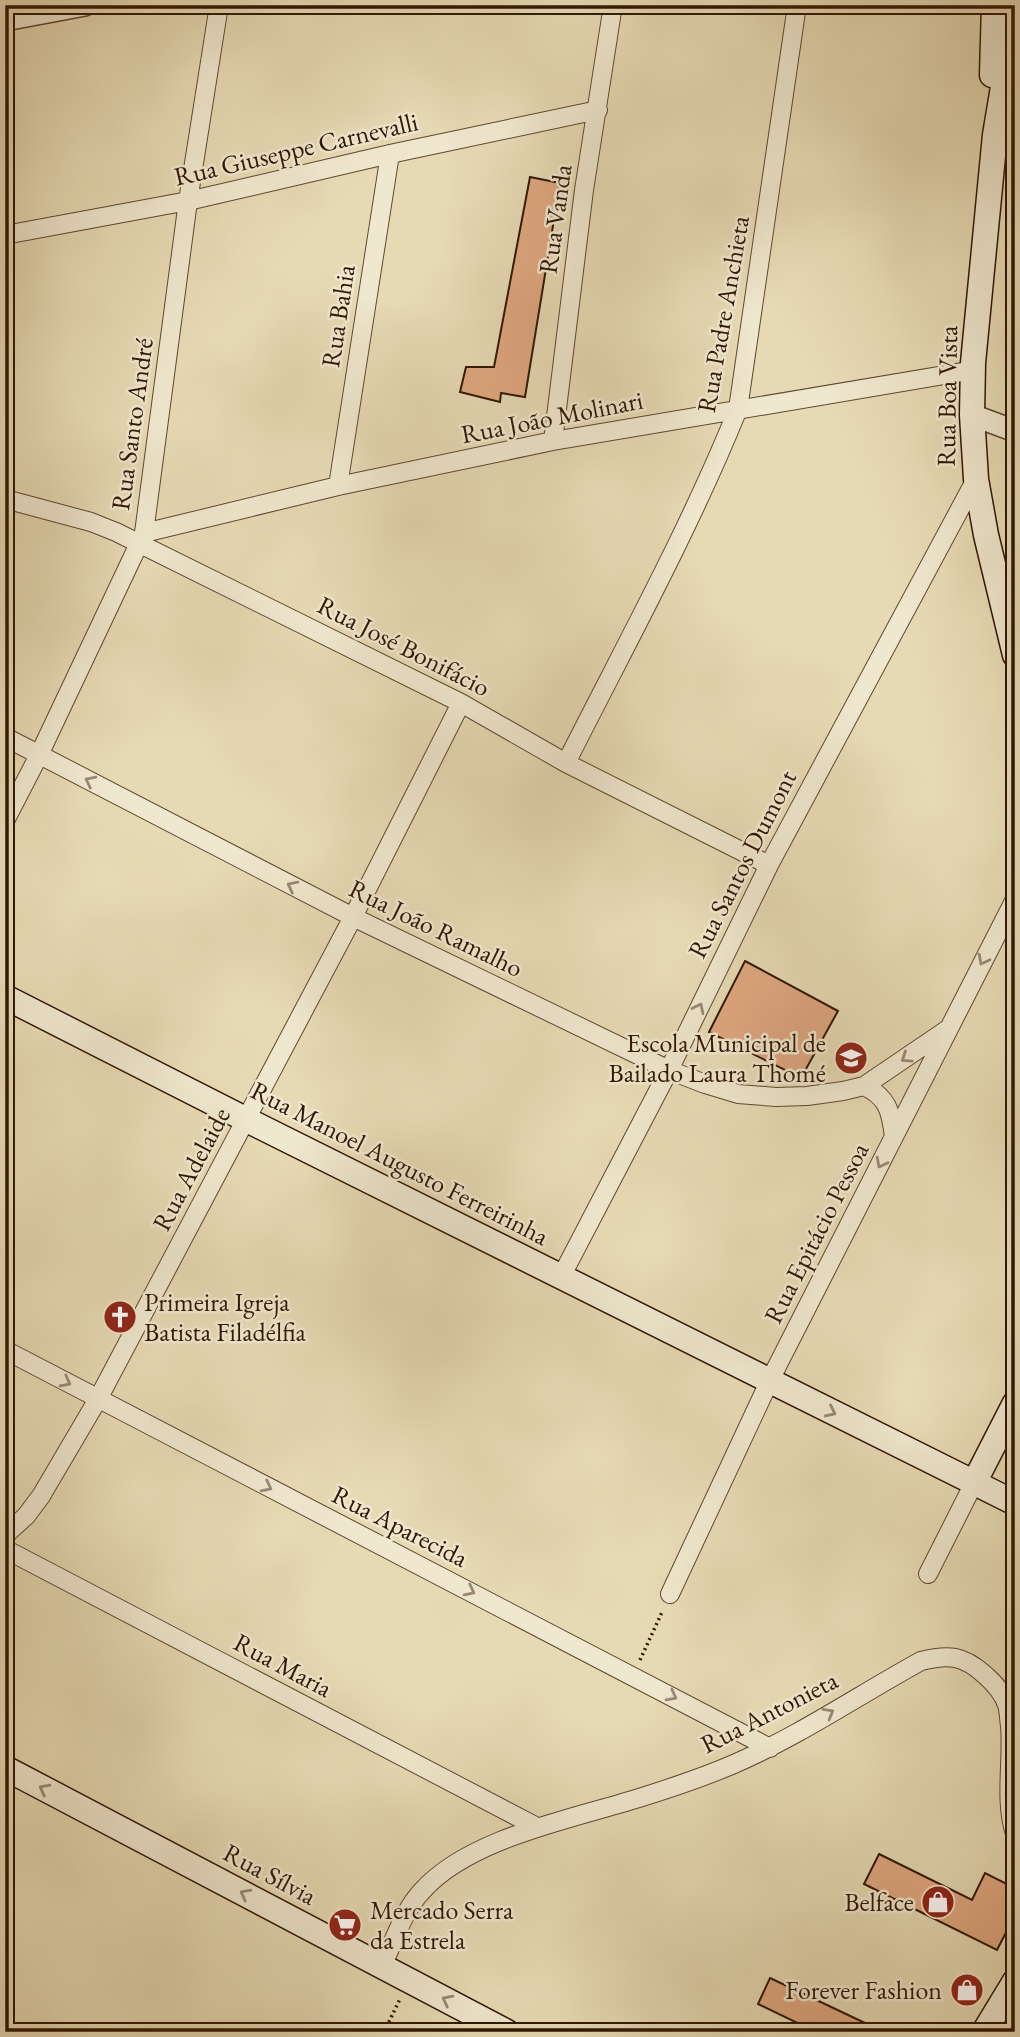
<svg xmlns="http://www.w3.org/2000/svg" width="1020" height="2037" viewBox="0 0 1020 2037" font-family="'EB Garamond',serif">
	<rect width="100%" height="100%" fill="#e6dab4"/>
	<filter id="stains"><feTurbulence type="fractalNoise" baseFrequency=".00286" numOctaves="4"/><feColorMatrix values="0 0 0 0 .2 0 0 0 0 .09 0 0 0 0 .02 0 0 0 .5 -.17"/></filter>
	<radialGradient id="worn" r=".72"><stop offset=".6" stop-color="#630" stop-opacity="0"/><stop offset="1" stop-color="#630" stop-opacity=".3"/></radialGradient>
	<!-- building -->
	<path fill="#dfa781" stroke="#301704" stroke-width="2" d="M530,177L560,183L525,397L501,393L500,402L460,392L466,367H494Z
		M745,961L838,1011L801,1078L709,1032Z
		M879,1854L972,1900L985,1873L1015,1888V1915L997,1950L864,1884Z
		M770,1978L884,2032H816L758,2004Z"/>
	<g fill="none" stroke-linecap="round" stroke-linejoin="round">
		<defs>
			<path id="minor" d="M5,235L188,201L390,154L598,110
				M553,441L584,190L613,5
				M338,486L390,154
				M5,499L91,522L116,532L461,703L566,763L769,865
				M144,533L338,486L553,441L974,370
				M5,737L353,917L669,1070L705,1084L738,1094L776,1097L807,1096L843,1091L864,1086L948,1029
				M566,763C625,646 689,530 738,409L797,5
				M5,821L39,755L144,533L188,201L219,5
				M864,1086C888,1097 891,1112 894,1137
				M561,1277L669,1070L769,865L976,479
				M5,1350L770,1748
				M5,1535L26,1516L41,1496L98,1399L353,917L461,703
				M5,1549L537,1827
				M928,1574L974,1483
				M670,1594L769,1382L1015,899
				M382,1966C394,1942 403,1911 422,1891C469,1838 572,1819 639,1798C671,1788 704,1777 734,1764C799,1736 859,1695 921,1661C948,1654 963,1655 985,1675C994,1683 1003,1692 1007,1705C1009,1711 1009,1720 1010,1726C1013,1761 1004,1800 1015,1834"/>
			<path id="tertiary" d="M5,20L85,5
				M972,415L1015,431"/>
			<path id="secondary" d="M1015,15L995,135L973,363L972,415L976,479L986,535L1015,655
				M992,75L994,5
				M5,997L247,1120L1015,1503
				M974,1483L1015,1403
				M5,1768L507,2032
				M984,2032L1015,1981"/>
		</defs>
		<!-- minor casing -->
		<use href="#minor" stroke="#5e4830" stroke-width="20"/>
		<!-- tertiary casing -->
		<use href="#tertiary" stroke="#5e4830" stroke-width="24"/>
		<!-- secondary casing -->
		<use href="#secondary" stroke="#301704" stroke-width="27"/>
		<!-- path -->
		<path stroke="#301704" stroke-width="3.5" stroke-dasharray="2 3.5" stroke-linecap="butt" d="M640,1660L663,1610
			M384,2032L400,1999"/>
		<!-- minor -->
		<use href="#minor" stroke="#efe7ce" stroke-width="18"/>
		<!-- tertiary -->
		<use href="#tertiary" stroke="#efe7ce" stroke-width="21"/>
		<!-- secondary -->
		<use href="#secondary" stroke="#efe7ce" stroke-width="24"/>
	</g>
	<!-- one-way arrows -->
	<defs><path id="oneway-chevron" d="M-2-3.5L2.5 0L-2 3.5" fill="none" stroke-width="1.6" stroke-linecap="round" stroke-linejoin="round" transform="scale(1.75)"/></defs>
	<g stroke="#998973">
		<use href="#oneway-chevron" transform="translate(90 781) rotate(-153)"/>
		<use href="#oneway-chevron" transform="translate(292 886) rotate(-153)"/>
		<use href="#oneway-chevron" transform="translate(983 960) rotate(117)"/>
		<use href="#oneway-chevron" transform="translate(699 1008) rotate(-64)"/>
		<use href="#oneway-chevron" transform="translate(906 1058) rotate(146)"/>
		<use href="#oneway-chevron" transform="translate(881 1163) rotate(117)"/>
		<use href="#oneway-chevron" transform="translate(66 1382) rotate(28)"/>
		<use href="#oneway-chevron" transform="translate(831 1412) rotate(26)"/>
		<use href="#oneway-chevron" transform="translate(267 1487) rotate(27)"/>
		<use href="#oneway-chevron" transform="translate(470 1591) rotate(27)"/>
		<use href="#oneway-chevron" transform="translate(672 1696) rotate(28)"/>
		<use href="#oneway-chevron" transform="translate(829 1713) rotate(-30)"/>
		<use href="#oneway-chevron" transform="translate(44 1789) rotate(-152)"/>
		<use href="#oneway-chevron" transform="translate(245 1894) rotate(-152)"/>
		<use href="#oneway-chevron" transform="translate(447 2000) rotate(-153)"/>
	</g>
	<!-- icons -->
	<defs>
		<symbol id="school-disc" viewBox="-11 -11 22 22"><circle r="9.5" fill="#8f2418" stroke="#efe7ce"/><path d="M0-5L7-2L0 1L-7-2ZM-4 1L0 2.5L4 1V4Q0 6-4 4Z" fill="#fff"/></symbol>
		<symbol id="church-disc" viewBox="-11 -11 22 22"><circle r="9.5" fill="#8f2418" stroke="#efe7ce"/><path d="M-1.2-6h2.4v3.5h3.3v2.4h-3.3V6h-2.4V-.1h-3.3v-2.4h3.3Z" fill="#fff"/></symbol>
		<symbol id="shop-disc" viewBox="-11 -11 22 22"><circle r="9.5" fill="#8f2418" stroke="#efe7ce"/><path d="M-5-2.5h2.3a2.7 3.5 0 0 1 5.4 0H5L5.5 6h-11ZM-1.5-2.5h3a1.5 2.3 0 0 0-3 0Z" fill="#fff"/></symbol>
		<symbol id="supermarket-disc" viewBox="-11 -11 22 22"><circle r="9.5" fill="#8f2418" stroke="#efe7ce"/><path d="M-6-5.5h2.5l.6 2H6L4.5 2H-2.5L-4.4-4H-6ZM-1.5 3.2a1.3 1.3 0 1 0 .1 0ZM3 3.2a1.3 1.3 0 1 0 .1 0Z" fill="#fff"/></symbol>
	</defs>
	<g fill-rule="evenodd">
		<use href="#school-disc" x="832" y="1039" width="38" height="38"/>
		<use href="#church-disc" x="101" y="1298" width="38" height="38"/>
		<use href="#shop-disc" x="919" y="1883" width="38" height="38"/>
		<use href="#supermarket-disc" x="326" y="1906" width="38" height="38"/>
		<use href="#shop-disc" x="948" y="1971" width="38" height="38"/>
	</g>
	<g text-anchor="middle" stroke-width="5" stroke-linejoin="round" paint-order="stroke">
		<!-- street labels -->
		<g font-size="26" fill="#301704" stroke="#efe7ce">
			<text transform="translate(296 149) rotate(-13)" y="9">Rua Giuseppe Carnevalli</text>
			<text transform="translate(555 219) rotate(-82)" y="9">Rua Vanda</text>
			<text transform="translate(723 314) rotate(-80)" y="9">Rua Padre Anchieta</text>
			<text transform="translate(338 316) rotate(-81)" y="9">Rua Bahia</text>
			<text transform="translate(947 396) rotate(-89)" y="9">Rua Boa Vista</text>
			<text transform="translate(552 417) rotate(-11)" y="9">Rua João Molinari</text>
			<text transform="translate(132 424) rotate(-82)" y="9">Rua Santo André</text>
			<text transform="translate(404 646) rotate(27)" y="9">Rua José Bonifácio</text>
			<text transform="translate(742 864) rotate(-63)" y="9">Rua Santos Dumont</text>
			<text transform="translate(436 928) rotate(26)" y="9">Rua João Ramalho</text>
			<text transform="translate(400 1163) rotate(27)" y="9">Rua Manoel Augusto Ferreirinha</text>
			<text transform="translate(191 1169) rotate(-62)" y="9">Rua Adelaide</text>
			<text transform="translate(816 1233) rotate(-63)" y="9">Rua Epitácio Pessoa</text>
			<text transform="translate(400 1526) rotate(27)" y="9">Rua Aparecida</text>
			<text transform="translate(283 1665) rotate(28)" y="9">Rua Maria</text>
			<text transform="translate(769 1712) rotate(-27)" y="9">Rua Antonieta</text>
			<text transform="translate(270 1874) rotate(28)" y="9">Rua Sílvia</text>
		</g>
		<!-- poi labels -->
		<g font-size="26" fill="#301704" stroke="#efe7ce" text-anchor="end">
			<text x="826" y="1052">Escola Municipal de<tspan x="826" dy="30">Bailado Laura Thomé</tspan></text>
			<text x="144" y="1311" text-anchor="start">Primeira Igreja<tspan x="144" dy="30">Batista Filadélfia</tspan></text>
			<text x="914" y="1911">Belface</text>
			<text x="370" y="1919" text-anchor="start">Mercado Serra<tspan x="370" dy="30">da Estrela</tspan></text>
			<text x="942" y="1999">Forever Fashion</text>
		</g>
	</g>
	<!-- margin -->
	<rect width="1020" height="2037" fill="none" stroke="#e6dab4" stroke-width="28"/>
	<rect x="7" y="7" width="1006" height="2023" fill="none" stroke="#301704" stroke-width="3.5"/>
	<rect x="14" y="14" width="992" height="2009" fill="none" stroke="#301704" stroke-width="2"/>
	<rect width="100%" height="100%" filter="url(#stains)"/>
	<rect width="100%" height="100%" fill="url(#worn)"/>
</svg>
